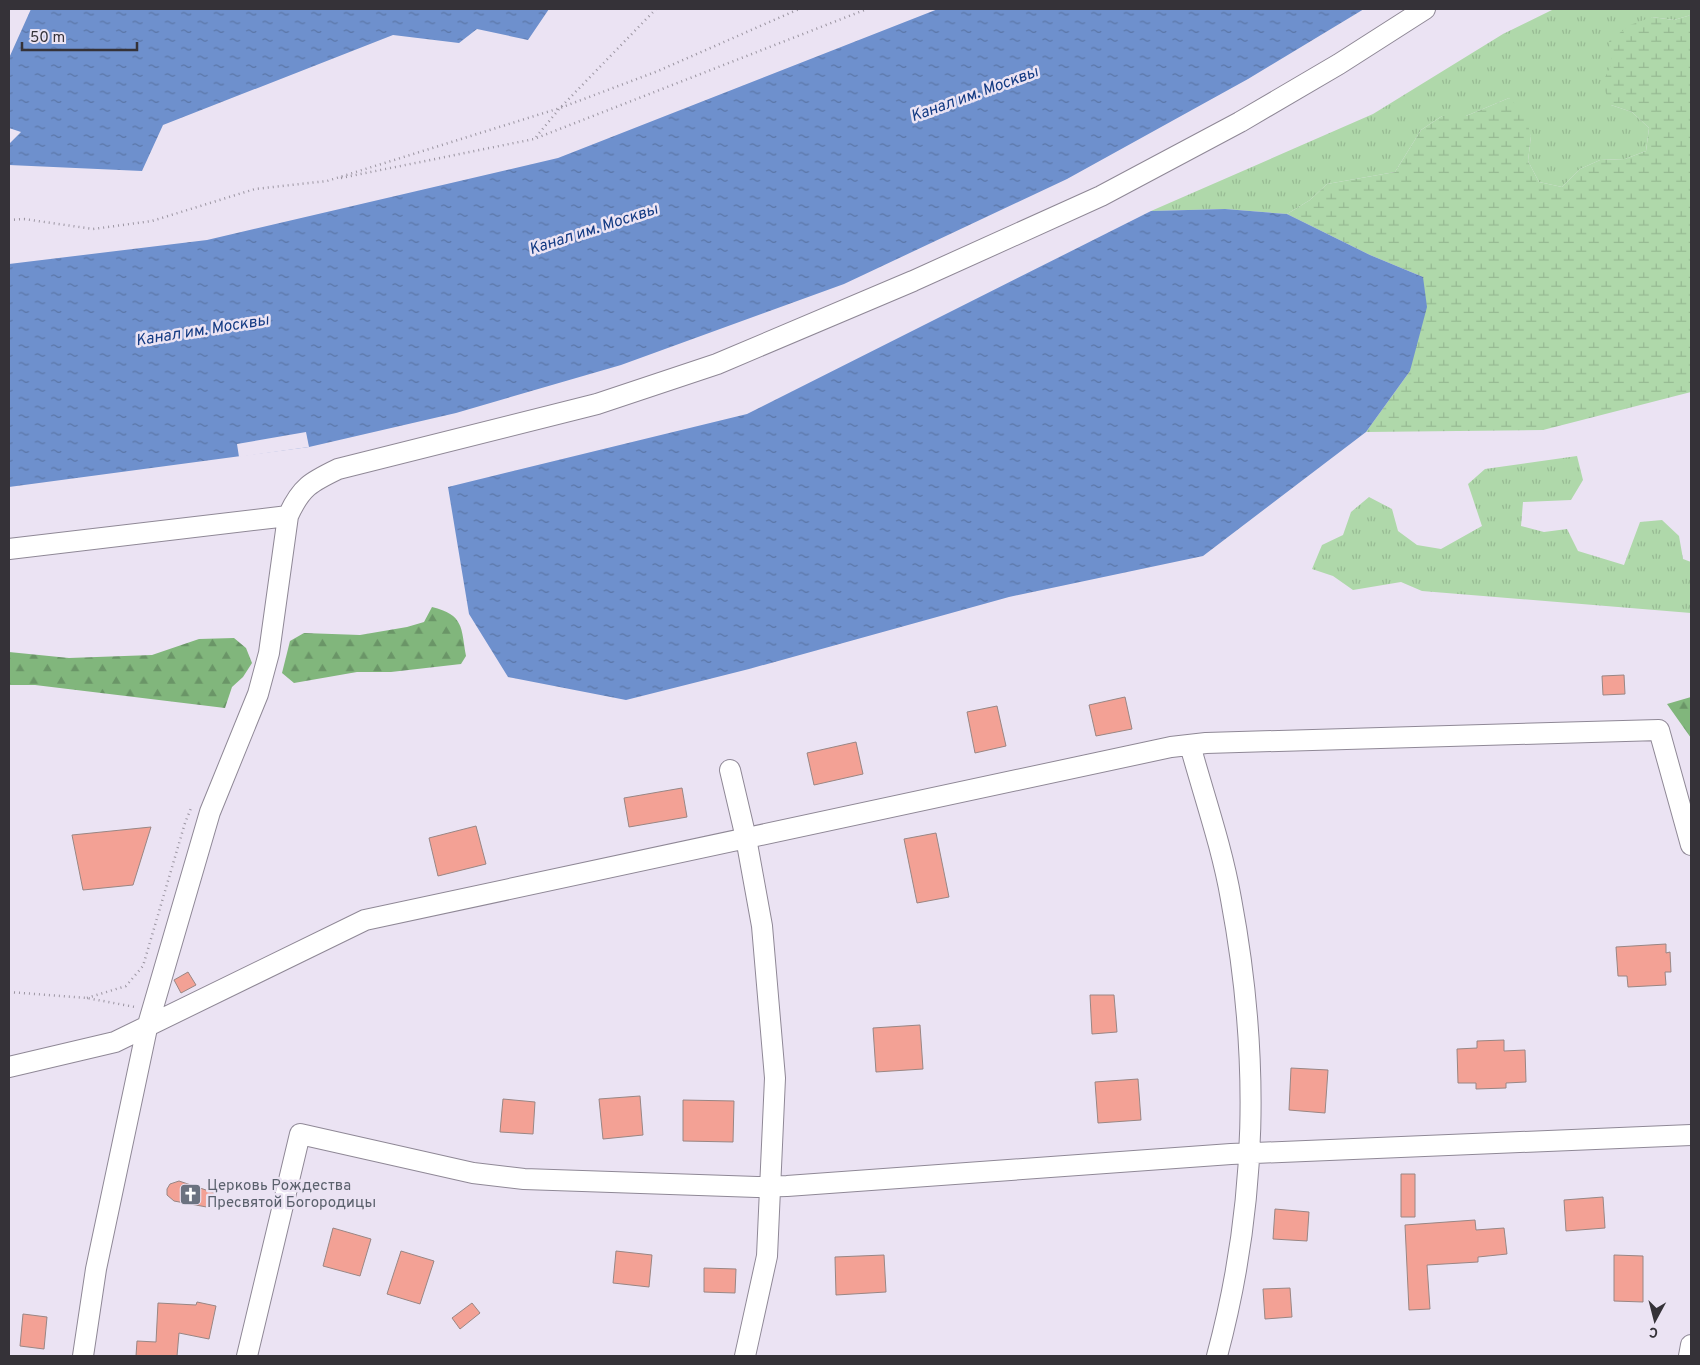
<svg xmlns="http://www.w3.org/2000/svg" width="1700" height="1365" viewBox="0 0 1700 1365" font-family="Overpass,sans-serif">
	<defs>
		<pattern id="grass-tufts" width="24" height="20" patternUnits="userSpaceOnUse" patternTransform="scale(1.25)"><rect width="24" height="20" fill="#afd8aa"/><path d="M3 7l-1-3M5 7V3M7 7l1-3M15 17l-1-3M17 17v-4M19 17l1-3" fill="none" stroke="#97ba93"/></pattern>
		<pattern id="forest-firs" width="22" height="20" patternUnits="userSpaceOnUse" patternTransform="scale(1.25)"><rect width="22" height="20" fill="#81b67c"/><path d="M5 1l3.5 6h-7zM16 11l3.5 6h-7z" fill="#6a9567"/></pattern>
		<pattern id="wetland-marsh" width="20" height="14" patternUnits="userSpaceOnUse" patternTransform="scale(1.25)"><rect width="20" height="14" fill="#afd8aa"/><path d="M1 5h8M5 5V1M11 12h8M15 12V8" fill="none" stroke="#97ba93"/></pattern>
		<pattern id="water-ripples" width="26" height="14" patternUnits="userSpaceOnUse" patternTransform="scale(1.25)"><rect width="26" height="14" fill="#6e90cd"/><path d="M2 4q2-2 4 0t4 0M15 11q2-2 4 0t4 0" fill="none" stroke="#5b76a7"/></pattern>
	</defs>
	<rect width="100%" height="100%" fill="#ebe3f3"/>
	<!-- grass -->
	<path fill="url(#grass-tufts)" d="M1554,9H1691V15L1674,20L1652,17L1612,63L1611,105L1632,112L1649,128L1646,151L1625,159L1600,160L1580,169L1562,187L1539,182L1528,161L1531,136L1509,98L1466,116H1442L1421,130L1395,172L1327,184L1310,200L1287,214L1225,209L1151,211L1373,114L1503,34Z
		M1577,456L1583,480L1571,500L1523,502L1521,526L1544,532L1567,529L1578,551L1624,565L1640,522L1662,520L1679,536L1683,559L1691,562V613L1422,591L1401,582L1353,590L1333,576L1312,569L1322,545L1343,535L1351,512L1369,497L1392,509L1398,531L1417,545L1441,549L1482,526L1468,484L1485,469Z"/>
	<!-- forest -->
	<path fill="url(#forest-firs)" d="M432,607C464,615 461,627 466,656L461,664L391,672H357L294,683L282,673L290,641L304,633L360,635L407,627L424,622Z
		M234,638L246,648L252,663L243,677L232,687L225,708L35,685H9V652L69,658L152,655L199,639Z
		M1691,697V738L1667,704Z"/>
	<!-- wetland -->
	<path fill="url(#wetland-marsh)" d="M1691,15V392L1543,430L1366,432L1410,371L1423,277L1370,255L1287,214L1310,200L1327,184L1395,172L1421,130L1442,116H1466L1509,98L1525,114L1531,136L1528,161L1539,182L1562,187L1580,169L1600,160L1625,159L1646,151L1649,128L1632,112L1611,105L1602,84L1612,63L1609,41L1630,25L1652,17L1674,20Z"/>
	<!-- water -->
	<path fill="url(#water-ripples)" d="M31,9H549L528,40L477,29L459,43L393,35L163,125L142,171L9,165V144L21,132L9,128V58Z
		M938,9H1364L1248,79L1067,179L844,284L621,365L456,413L309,447L9,487V264L207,240L558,158Z
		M1225,209L1287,214L1370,255L1423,277L1427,307L1410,371L1366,432L1203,556L1009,597L749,669L626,700L508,677L469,614L448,487L747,414L1151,211Z"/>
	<!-- pier -->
	<path fill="#ebe3f3" d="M306,432L309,447L239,457L237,444Z"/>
	<!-- building -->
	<path fill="#f3a195" stroke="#998684" d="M1624,675L1625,694L1603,695L1602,676Z
		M1125,697L1132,729L1096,736L1089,705Z
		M997,706L1006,746L975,753L967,712Z
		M856,742L863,774L814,785L807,753Z
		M682,788L687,817L629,827L624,798Z
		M476,826L486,864L438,876L429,838Z
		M151,827L133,885L83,890L72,835Z
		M936,833L949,897L917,903L904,839Z
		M1666,944V953L1670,952L1671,972H1665L1666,985L1628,987L1627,976H1618L1616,947Z
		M188,972L196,985L181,993L174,980Z
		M1090,995H1114L1117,1032L1092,1034Z
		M920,1025L923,1069L876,1072L873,1028Z
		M1504,1040V1051L1525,1050L1526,1082L1506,1083V1088L1476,1089V1083H1458L1457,1049L1477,1048V1041Z
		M1291,1068L1328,1070L1325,1113L1289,1110Z
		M1138,1079L1141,1120L1098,1123L1095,1082Z
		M640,1096L643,1135L603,1139L599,1099Z
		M503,1099L535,1102L533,1134L500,1132Z
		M683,1100L734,1101L733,1142L683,1141Z
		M1401,1174H1415V1217H1401Z
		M179,1181L215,1193L212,1208L174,1201L167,1195V1189L170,1184Z
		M1603,1197L1605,1228L1566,1231L1564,1200Z
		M1275,1209L1309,1212L1307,1241L1273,1239Z
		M1475,1220L1476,1230L1504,1228L1507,1254L1478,1257V1262L1427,1265L1430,1309L1409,1310L1405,1225Z
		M333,1228L371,1239L360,1276L323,1266Z
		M401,1251L434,1261L420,1304L387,1294Z
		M616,1251L652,1255L649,1287L613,1283Z
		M884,1255L886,1292L836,1295L835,1257Z
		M1614,1255L1643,1256V1302L1614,1301Z
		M704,1268L736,1269L735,1293L704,1292Z
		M1290,1288L1292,1317L1265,1319L1263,1289Z
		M197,1302L216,1306L209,1339L179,1333L177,1356H136L137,1341L156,1342L158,1303L196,1305Z
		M472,1303L480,1313L460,1329L452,1318Z
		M23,1314L47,1317L44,1349L20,1346Z"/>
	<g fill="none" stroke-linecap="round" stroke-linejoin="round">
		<defs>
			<path id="minor" d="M9,549L288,516
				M1190,745C1204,796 1222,847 1231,899C1260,1054 1258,1203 1217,1356
				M730,770L746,838L762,926L775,1078L767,1256L745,1356
				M9,1067L115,1042L365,920L1171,747L1206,743L1659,730L1691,845
				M83,1356L96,1269L147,1028L210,812L258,694L269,653L288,516C301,487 311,482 338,469L597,404L717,364L913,281L1101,196L1240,122L1339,64L1425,9
				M247,1356L300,1134L473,1173L524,1179L757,1187L787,1186L1231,1154L1691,1135
				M1689,1356L1691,1345"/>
		</defs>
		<!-- minor casing -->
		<use href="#minor" stroke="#8f8896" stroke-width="22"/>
		<!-- path -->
		<path stroke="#9b95a1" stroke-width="2.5" stroke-dasharray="1 4" stroke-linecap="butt" d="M536,137L560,108L656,9
			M341,178L534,139L867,9
			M9,220L24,219L93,229L152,221L255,189L327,181L560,108L658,71L799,9
			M9,992L87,998L135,1007
			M87,998L126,986L143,966L185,823L192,806"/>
		<!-- minor -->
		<use href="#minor" stroke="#fff" stroke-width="20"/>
	</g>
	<!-- icons -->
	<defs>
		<symbol id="church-square" viewBox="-11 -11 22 22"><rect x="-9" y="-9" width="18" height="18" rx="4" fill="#6b7280" stroke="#ebe3f3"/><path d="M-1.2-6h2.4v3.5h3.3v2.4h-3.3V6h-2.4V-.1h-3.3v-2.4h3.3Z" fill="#fff"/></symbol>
	</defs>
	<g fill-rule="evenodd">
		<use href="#church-square" x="178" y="1182" width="25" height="25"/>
	</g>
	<g text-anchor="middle" stroke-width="5" stroke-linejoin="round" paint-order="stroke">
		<!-- worship labels -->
		<g font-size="15" fill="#5b616d" stroke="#ebe3f3" text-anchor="start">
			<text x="207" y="1190">Церковь Рождества<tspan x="207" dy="17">Пресвятой Богородицы</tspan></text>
		</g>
		<!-- water labels -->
		<g font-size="16" font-style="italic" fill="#133a83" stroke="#ebe3f3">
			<text transform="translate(974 93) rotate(-20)" y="6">Канал им. Москвы</text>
			<text transform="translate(593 228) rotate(-18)" y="6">Канал им. Москвы</text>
			<text transform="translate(202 329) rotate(-9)" y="6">Канал им. Москвы</text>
		</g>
	</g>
	<!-- border -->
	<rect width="1700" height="1365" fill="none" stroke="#353238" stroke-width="20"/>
	<!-- north arrow -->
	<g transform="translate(1655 1320) rotate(187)" stroke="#ebe3f3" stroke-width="4" paint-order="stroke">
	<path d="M0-4L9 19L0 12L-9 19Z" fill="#353238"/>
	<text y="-8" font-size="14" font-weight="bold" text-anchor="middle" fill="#353238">С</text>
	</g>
	<!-- scale -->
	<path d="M22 42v8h115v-8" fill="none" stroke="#353238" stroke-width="2.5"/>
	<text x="30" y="42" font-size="15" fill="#353238" stroke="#ebe3f3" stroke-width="4" paint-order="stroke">50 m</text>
</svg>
